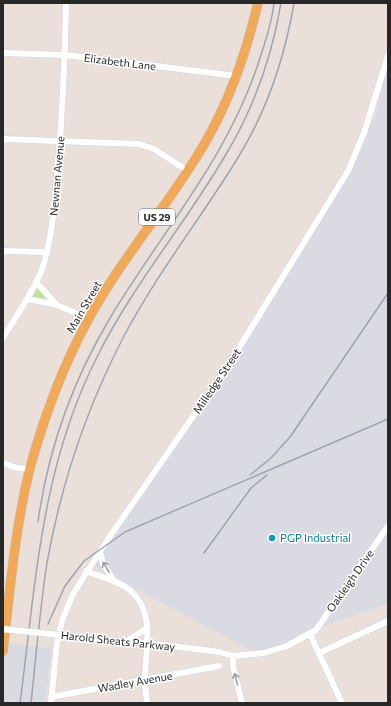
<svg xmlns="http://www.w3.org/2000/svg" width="391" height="706" viewBox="0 0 391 706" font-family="Commissioner,sans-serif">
	<rect width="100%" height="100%" fill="#ebdfd9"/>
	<!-- industrial -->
	<path fill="#dadae3" d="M388,64V603L309,632L261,656L88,563L104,552L343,178L375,118Z
		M3,643L52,648L45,703H3Z"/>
	<!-- green -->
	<path fill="#c1e394" d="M35,284L55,303L29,297Z"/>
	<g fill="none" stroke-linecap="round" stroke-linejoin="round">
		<defs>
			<path id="street" d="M3,53L65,55L237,76
				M3,139L139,144L154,149L188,171
				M3,251L47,252
				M36,282L57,305
				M28,299L57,305L89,319
				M3,338C16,316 31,296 41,272C52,242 54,208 57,176C62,119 65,61 66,3
				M3,463L17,468L30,469
				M100,552L103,564L115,582
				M86,571C101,577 119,581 131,591C156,613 145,650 145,679C145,687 146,695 147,703
				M310,634L342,703
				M115,641L147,643L220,652L233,656L264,653L287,646L316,630L388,526
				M127,641L147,628
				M319,653L388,621
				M233,656V666L242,703
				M51,697L219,666
				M51,703L57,643L62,621L73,594L108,539L226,369L348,171L364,133L388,56"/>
			<path id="primary" d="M3,651C10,590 15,528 30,468C44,417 63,366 88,320C121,259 167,207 202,148C229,103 246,54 258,3"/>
		</defs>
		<!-- street casing -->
		<use href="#street" stroke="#ced6e1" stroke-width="7"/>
		<!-- primary casing -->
		<use href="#primary" stroke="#c3c3c3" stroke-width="10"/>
		<!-- street -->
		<use href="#street" stroke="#fff" stroke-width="6"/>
		<!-- primary -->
		<use href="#primary" stroke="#f1a957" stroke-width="9"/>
		<!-- rail -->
		<path stroke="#9ca5b3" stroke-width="1.5" d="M250,475L271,458L290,437L388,293
			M38,522C48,449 72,382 110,318C162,231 229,157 260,58C266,40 272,22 274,3
			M204,553L251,488L267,475
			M48,624L65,586L84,561L125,532L388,419
			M20,703C36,582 41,466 98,355C133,285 185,224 225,156C253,110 272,56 281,3
			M31,703C36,656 40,609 47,563C61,484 87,407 124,336C157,273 202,217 239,156C267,110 285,56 294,3"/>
		<defs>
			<path id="street-bridge" d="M3,629L115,641"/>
		</defs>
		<!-- street-bridge casing -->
		<use href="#street-bridge" stroke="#ced6e1" stroke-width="7" stroke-linecap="butt"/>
		<!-- street-bridge -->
		<use href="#street-bridge" stroke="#fff" stroke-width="6"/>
	</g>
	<!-- one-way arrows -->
	<defs><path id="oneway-shaft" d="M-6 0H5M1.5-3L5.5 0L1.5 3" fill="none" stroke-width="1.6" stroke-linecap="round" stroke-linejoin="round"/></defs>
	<g stroke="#9e9e9e">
		<use href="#oneway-shaft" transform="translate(106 567) rotate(-121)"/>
		<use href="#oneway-shaft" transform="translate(236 679) rotate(-103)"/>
	</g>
	<!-- markers -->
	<circle fill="#0f9aa8" stroke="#fff" stroke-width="1.5" cx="272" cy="538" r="4"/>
	<g text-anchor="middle" stroke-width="3" stroke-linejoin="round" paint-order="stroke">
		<!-- shield labels -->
		<rect fill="#fff" stroke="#686868" stroke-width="1" x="139" y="209" width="36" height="16" rx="3"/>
		<g font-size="10" font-weight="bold" fill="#282828">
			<text x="157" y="221">US 29</text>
		</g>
		<!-- street labels -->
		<g font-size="11" fill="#282828" stroke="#fff">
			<text transform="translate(120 62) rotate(7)" y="4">Elizabeth Lane</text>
			<text transform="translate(57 176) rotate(-85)" y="4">Newnan Avenue</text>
			<text transform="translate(84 307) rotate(-60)" y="4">Main Street</text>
			<text transform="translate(217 381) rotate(-56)" y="4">Milledge Street</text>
			<text transform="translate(350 581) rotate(-55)" y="4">Oakleigh Drive</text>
			<text transform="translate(118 641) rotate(6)" y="4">Harold Sheats Parkway</text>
			<text transform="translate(135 682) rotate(-10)" y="4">Wadley Avenue</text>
		</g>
		<!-- culture labels -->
		<g font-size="11" fill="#0d838f" stroke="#fff" text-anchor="start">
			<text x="280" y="542">PGP Industrial</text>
		</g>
	</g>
	<!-- border -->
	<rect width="391" height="706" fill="none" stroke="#282828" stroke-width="8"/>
</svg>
